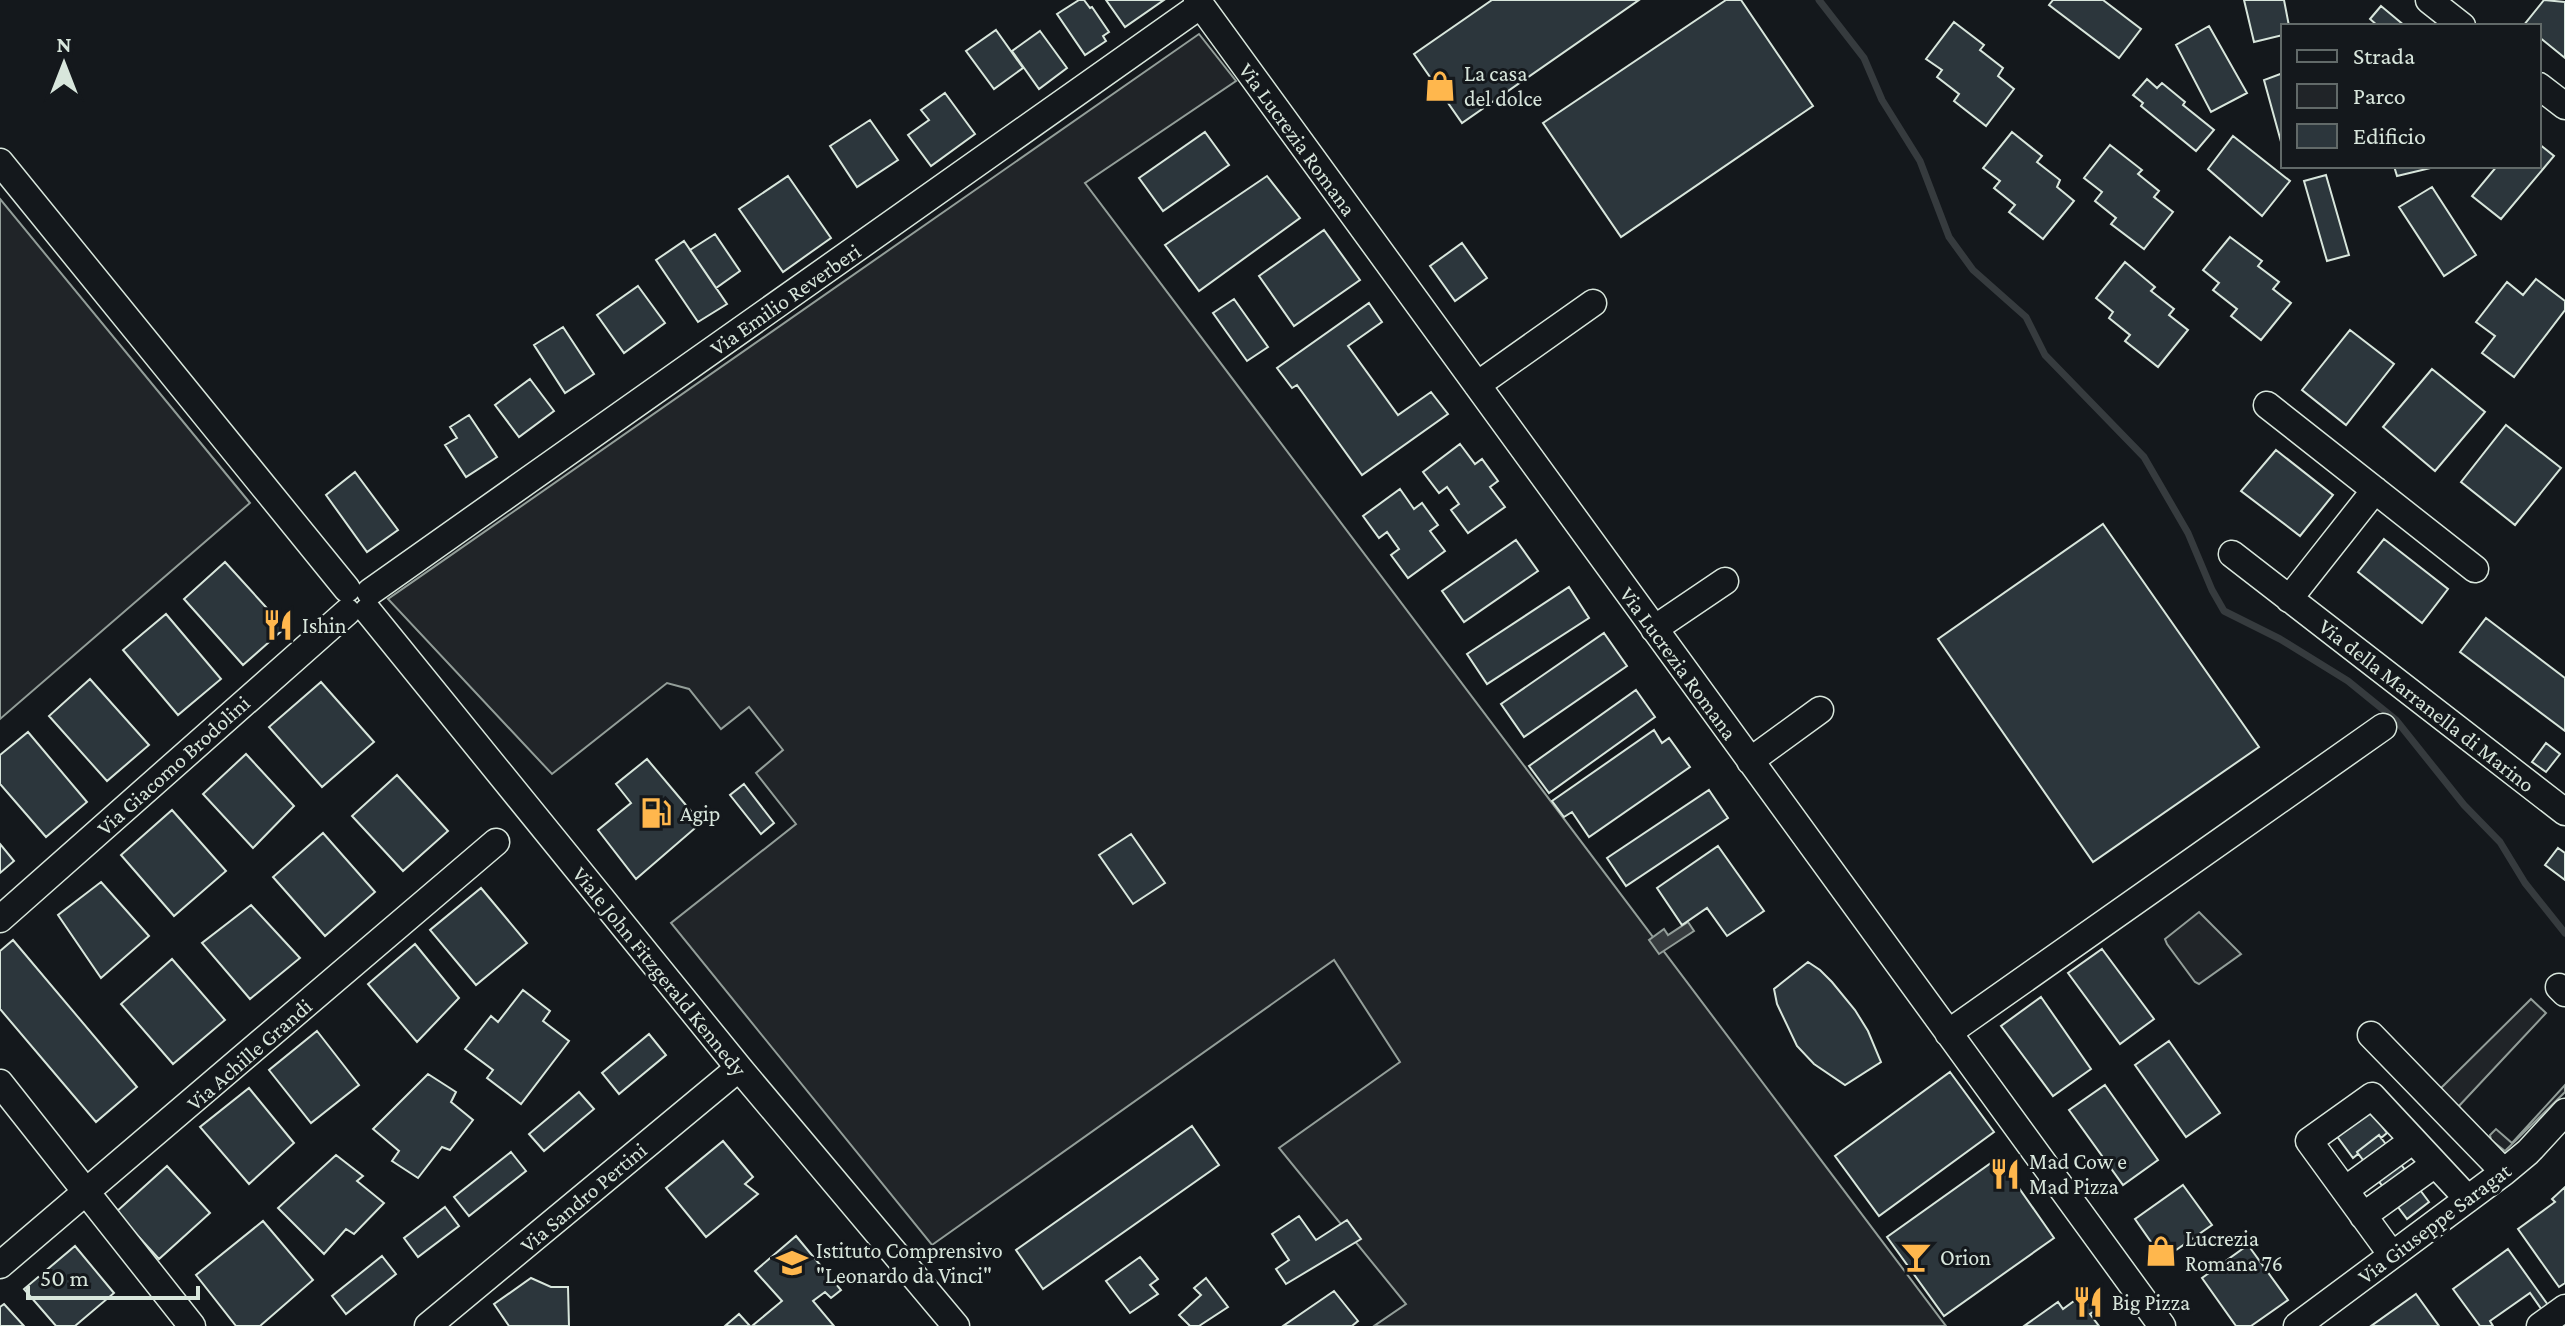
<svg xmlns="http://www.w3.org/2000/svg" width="2565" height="1326" viewBox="0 0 2565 1326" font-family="'Crimson Pro',serif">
	<rect width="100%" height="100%" fill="#14181c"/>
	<!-- green -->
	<path fill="#202428" stroke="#939e99" stroke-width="2" d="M1199,34L1236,81L1085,183L1946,1326H1374L1406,1304L1279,1148L1400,1062L1334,960L932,1245L671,923L796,824L756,773L783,750L749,707L721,729L689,689L667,683L552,774L388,599Z
		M0,199L250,503L0,719Z
		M2199,912L2241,954L2199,984L2195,982L2167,944L2165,939Z
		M2531,999L2546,1013L2458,1107L2439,1090Z
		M2565,1085V1092L2505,1151L2491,1140L2490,1135L2496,1129L2512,1143Z"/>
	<!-- water -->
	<path fill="#363b3e" stroke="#939e99" stroke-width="2" d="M1688,922L1694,931L1659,954L1649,940L1664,929L1668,935Z"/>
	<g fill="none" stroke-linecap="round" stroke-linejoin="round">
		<!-- stream -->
		<path stroke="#363b3e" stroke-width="7" d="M1819,0L1864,58L1882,100L1920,161L1949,237L1973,270L2026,317L2045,355L2144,457L2188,533L2212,590L2224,611L2280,639L2348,681L2396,720L2464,805L2500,842L2525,883L2565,933"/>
	</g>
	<!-- building -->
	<path fill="#2c363c" stroke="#d8e6dc" stroke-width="2" d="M1079,0H1084L1090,8L1092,7L1109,32L1103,36L1106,41L1085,55L1057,14Z
		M1106,0H1164L1125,27Z
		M1492,0H1639L1462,123L1414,54Z
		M1726,0H1741L1813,106L1621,237L1543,123Z
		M2053,0H2103L2141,29L2119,58L2049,5Z
		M2244,0H2284L2289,26H2283V35L2254,42Z
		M2544,0L2565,2V58L2539,37V26L2524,25Z
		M2381,6L2405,26H2378L2370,19Z
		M1954,22L1984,45L1980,50L2003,68L1998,76L2014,89L1986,126L1954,101L1959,94L1937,77L1942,70L1926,59Z
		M2209,26L2247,93L2211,112L2176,45Z
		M996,30L1023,68L994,89L966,51Z
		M1040,31L1067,68L1039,89L1012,51Z
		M2283,73V149L2264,80Z
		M2147,79L2157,88L2162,83L2185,102L2183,105L2214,130L2196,151L2141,106L2143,103L2133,95Z
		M945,93L975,134L931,166L908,135L929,120L921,110Z
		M870,120L898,160L857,187L830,146Z
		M1205,132L1229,165L1163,211L1139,178Z
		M2012,132L2042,156L2037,162L2060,180L2057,187L2074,201L2043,239L2009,212L2015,205L1994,188L2000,181L1983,168Z
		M2233,136L2290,181L2262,216L2208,169Z
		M2539,144L2554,156L2501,219L2472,196L2497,166H2539Z
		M2110,145L2142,170L2138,174L2159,191L2154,197L2173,212L2144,249L2111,224L2116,218L2095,201L2102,192L2084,178Z
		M2394,166H2434L2435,167L2397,176Z
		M2326,175L2349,255L2327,261L2304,181Z
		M788,176L831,238L783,272L739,209Z
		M1267,176L1300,218L1199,291L1165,245Z
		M2432,187L2476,255L2444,276L2399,207Z
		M1324,230L1360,280L1294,326L1259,276Z
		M715,234L740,271L716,288L690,250Z
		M2230,237L2262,261L2258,266L2279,282L2273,289L2291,303L2261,340L2231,316L2237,309L2213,290L2219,283L2203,270Z
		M684,241L727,304L698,322L656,260Z
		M1462,243L1487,278L1455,301L1430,266Z
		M2125,262L2155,287L2151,291L2174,309L2169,315L2188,330L2158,367L2125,341L2130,335L2109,318L2113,312L2096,298Z
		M2536,279L2565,301V310L2514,377L2482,353L2495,336L2476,322L2507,282L2523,295Z
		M638,286L665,323L624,353L597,315Z
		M1234,299L1268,347L1247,361L1213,313Z
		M1369,303L1382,322L1348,346L1398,415L1431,392L1448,414L1362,475L1297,385L1292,388L1277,368Z
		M563,327L594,374L565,393L534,345Z
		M2350,330L2394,364L2346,425L2302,390Z
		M2432,369L2485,412L2435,471L2383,427Z
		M530,379L554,411L519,437L495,405Z
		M469,415L497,457L466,477L445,445L457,438L450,427Z
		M2506,425L2561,468L2515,525L2461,482Z
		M1460,444L1475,464L1482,459L1498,481L1490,487L1505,507L1468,533L1451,510L1459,504L1447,487L1439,493L1423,472Z
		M2276,450L2333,495L2300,536L2241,491Z
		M355,472L398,530L367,552L326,495Z
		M1400,489L1414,509L1422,503L1438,525L1430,531L1445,551L1408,578L1391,555L1399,549L1387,532L1379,538L1363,516Z
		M2103,524L2259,747L2093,862L1938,639Z
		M2384,539L2448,589L2422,623L2358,572Z
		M1516,540L1538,571L1464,622L1442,591Z
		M225,562L285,628L243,665L184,599Z
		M1569,587L1589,618L1487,684L1467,654Z
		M166,614L221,679L178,715L123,650Z
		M2486,618L2565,678V731L2460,652Z
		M1604,633L1627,666L1524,737L1501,704Z
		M90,679L149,745L107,781L49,716Z
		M321,682L374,742L322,787L269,727Z
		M1636,690L1655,717L1549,793L1529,766Z
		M1654,730L1662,743L1669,738L1690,767L1589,837L1572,812L1564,817L1552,801Z
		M28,732L87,802L46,837L0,784V755Z
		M2546,743L2560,754L2546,772L2532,762Z
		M246,754L294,806L253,848L203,794Z
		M647,759L701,823L636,879L598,830L631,803L616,784Z
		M397,775L448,831L403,871L352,816Z
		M744,784L774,823L761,834L730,795Z
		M1709,790L1728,818L1626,886L1607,858Z
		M172,810L226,871L174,916L121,855Z
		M323,833L375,892L325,936L273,877Z
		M1131,834L1165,883L1133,904L1099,855Z
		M0,844L14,861L0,873Z
		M1718,846L1764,911L1727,936L1707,908L1682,925L1657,888Z
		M2558,848L2565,853V880L2545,865Z
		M101,882L149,936L101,978L58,915Z
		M481,888L527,943L476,985L430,930Z
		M251,905L300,958L250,999L202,943Z
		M13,940L137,1087L96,1122L0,1009V951Z
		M415,944L459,998L417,1042L368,984Z
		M2102,949L2154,1019L2120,1044L2068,973Z
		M172,959L225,1020L173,1064L121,1004Z
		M1808,962L1820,970L1832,982L1855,1010L1868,1031L1881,1062L1845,1085L1814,1064L1797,1046L1777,1004L1774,989Z
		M523,990L550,1011L543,1021L569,1041L521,1104L487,1078L493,1070L465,1049L491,1016L498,1022Z
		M2041,997L2091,1069L2053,1096L2001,1026Z
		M317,1031L359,1085L311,1123L269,1070Z
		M649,1034L666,1055L619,1094L602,1073Z
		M2169,1041L2220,1113L2186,1137L2135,1065Z
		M1950,1072L1994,1132L1879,1216L1835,1156Z
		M428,1074L456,1092L451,1102L473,1120L450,1150L442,1147L418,1178L392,1161L399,1151L373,1129Z
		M2105,1085L2158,1160L2123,1185L2069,1110Z
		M249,1088L294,1143L249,1184L200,1127Z
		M579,1092L594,1109L544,1151L529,1134Z
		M2370,1110L2387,1133L2381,1138L2379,1135L2357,1152L2358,1154L2353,1158L2336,1135Z
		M1192,1126L1219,1165L1043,1289L1016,1250Z
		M2379,1135L2429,1202L2407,1219L2357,1152Z
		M723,1141L753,1177L745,1184L758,1194L706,1237L666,1188Z
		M511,1152L526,1171L469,1216L454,1197Z
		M336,1155L363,1176L357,1181L384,1203L354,1234L346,1229L324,1254L278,1208Z
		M1998,1158L2054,1238L1944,1316L1887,1237Z
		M167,1166L210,1213L159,1259L116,1212Z
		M2183,1185L2212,1225L2163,1259L2135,1219Z
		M2565,1187V1283L2559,1287L2518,1229L2555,1202L2552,1199Z
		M445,1207L459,1226L418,1257L404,1238Z
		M1299,1216L1316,1240L1347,1220L1361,1239L1286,1284L1276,1269L1289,1260L1272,1234Z
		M263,1221L313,1280L260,1326H236L196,1275Z
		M796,1236L841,1290L831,1298L825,1292L813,1301L834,1326H752L782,1301L755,1271Z
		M2248,1245L2288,1300L2251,1326H2236L2202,1278Z
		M75,1246L114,1293L75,1326H56L24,1289Z
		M2508,1249L2548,1305L2542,1310L2530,1293L2490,1321L2493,1326H2480L2453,1289Z
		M382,1256L396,1274L346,1314L332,1296Z
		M1140,1257L1158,1279L1150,1285L1158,1294L1130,1313L1106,1281Z
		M531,1278L551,1287H568L569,1326H509L494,1304Z
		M1206,1278L1228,1307L1199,1326H1190L1179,1315L1201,1295L1194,1288Z
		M1334,1291L1358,1321L1352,1326H1283Z
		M2085,1293L2097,1309L2090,1314L2099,1326H2024L2058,1302L2063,1309Z
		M2416,1294L2439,1326H2371Z
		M4,1304L24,1326H0V1307Z
		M739,1314L750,1326H725Z"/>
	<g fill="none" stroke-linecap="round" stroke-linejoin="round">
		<defs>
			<path id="minor" d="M1197,0L2162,1326
				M2429,0L2462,26
				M2539,86L2565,106
				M0,162L347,589
				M1477,385L1593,303
				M2267,405L2475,569
				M2232,554L2565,812
				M370,592L1201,5
				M2289,599L2375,490
				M368,611L739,1068L956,1326
				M1654,629L1725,581
				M1750,761L1820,710
				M0,919L347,612
				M2559,987L2565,993
				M1948,1033L2383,727
				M2371,1035L2504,1172
				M0,1083L192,1326
				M2345,1190L2412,1141
				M2363,1216L2435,1164
				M2392,1255L2309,1141L2372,1096L2468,1199
				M0,1265L496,842
				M428,1326L739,1068
				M2297,1326L2504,1172L2528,1152L2565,1112
				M2540,1326L2565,1308"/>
		</defs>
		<!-- minor casing -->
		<use href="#minor" stroke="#d8e6dc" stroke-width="29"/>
		<!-- minor -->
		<use href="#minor" stroke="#14181c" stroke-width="26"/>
	</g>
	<!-- icons -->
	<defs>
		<symbol id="shop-bare" viewBox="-9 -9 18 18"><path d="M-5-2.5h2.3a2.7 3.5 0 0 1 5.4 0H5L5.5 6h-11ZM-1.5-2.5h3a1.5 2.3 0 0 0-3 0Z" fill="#ffb74d" stroke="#14181c" stroke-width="2.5" paint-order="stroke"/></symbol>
		<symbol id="restaurant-bare" viewBox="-9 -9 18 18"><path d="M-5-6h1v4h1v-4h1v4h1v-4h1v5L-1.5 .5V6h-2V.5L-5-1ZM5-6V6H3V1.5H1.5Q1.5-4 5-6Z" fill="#ffb74d" stroke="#14181c" stroke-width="2.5" paint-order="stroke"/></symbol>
		<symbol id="fuel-bare" viewBox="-9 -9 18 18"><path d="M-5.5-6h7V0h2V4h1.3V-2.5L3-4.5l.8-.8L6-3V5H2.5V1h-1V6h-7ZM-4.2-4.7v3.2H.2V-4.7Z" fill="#ffb74d" stroke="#14181c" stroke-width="2.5" paint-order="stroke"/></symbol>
		<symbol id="bar-bare" viewBox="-9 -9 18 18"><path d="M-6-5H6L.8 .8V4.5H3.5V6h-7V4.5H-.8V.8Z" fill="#ffb74d" stroke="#14181c" stroke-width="2.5" paint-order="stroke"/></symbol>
		<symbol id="school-bare" viewBox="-9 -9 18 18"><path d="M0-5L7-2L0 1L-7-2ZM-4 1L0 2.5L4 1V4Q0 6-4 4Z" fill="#ffb74d" stroke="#14181c" stroke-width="2.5" paint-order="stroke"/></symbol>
	</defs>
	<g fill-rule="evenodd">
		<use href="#shop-bare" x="1418" y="64" width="44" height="44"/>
		<use href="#restaurant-bare" x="256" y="603" width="44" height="44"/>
		<use href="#fuel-bare" x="634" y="791" width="44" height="44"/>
		<use href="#restaurant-bare" x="1983" y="1152" width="44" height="44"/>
		<use href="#shop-bare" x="2139" y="1229" width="44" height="44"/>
		<use href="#bar-bare" x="1894" y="1235" width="44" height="44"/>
		<use href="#school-bare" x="770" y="1241" width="44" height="44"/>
		<use href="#restaurant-bare" x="2066" y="1280" width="44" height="44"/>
	</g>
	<g text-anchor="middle" stroke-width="6" stroke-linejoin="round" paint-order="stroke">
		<!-- poi labels -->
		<g font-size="22" fill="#d8e6dc" stroke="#14181c" text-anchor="start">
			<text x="1464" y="81">La casa<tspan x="1464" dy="25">del dolce</tspan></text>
			<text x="302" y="633">Ishin</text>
			<text x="680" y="821">Agip</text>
			<text x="2029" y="1169">Mad Cow e<tspan x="2029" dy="25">Mad Pizza</tspan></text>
			<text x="2185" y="1246">Lucrezia<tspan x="2185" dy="25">Romana 76</tspan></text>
			<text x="816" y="1258">Istituto Comprensivo<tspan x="816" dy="25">"Leonardo da Vinci"</tspan></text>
			<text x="1940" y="1265">Orion</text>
			<text x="2112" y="1310">Big Pizza</text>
		</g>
		<!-- street labels -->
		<g font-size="22" fill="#d8e6dc" stroke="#14181c">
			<text transform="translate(1298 139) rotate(54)" y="8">Via Lucrezia Romana</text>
			<text transform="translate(785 299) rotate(-35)" y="8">Via Emilio Reverberi</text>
			<text transform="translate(1679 663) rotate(54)" y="8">Via Lucrezia Romana</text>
			<text transform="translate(2427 705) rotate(38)" y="8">Via della Marranella di Marino</text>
			<text transform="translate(173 765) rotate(-42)" y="8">Via Giacomo Brodolini</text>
			<text transform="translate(660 971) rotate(51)" y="8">Viale John Fitzgerald Kennedy</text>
			<text transform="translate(249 1054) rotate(-41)" y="8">Via Achille Grandi</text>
			<text transform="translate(583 1197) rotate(-40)" y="8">Via Sandro Pertini</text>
			<text transform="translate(2434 1223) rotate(-37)" y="8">Via Giuseppe Saragat</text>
		</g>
	</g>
	<!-- legend -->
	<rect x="2281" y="24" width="260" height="144" fill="#14181c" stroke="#626a69" stroke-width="2"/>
	<rect x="2297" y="50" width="40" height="12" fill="#14181c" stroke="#626a69" stroke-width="2"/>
	<text x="2353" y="64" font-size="24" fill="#d8e6dc">Strada</text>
	<rect x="2297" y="84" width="40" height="24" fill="#202428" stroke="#626a69" stroke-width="2"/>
	<text x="2353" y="104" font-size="24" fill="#d8e6dc">Parco</text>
	<rect x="2297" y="124" width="40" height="24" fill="#2c363c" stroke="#626a69" stroke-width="2"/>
	<text x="2353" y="144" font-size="24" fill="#d8e6dc">Edificio</text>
	<!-- north arrow -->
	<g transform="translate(64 64)" stroke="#14181c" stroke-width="6" paint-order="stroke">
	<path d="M0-6L14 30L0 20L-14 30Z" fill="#d8e6dc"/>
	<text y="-12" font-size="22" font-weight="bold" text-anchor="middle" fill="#d8e6dc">N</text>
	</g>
	<!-- scale -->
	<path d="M28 1286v12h170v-12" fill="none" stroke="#d8e6dc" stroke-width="4"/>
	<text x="40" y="1286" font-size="24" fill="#d8e6dc" stroke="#14181c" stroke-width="6" paint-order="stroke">50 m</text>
</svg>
